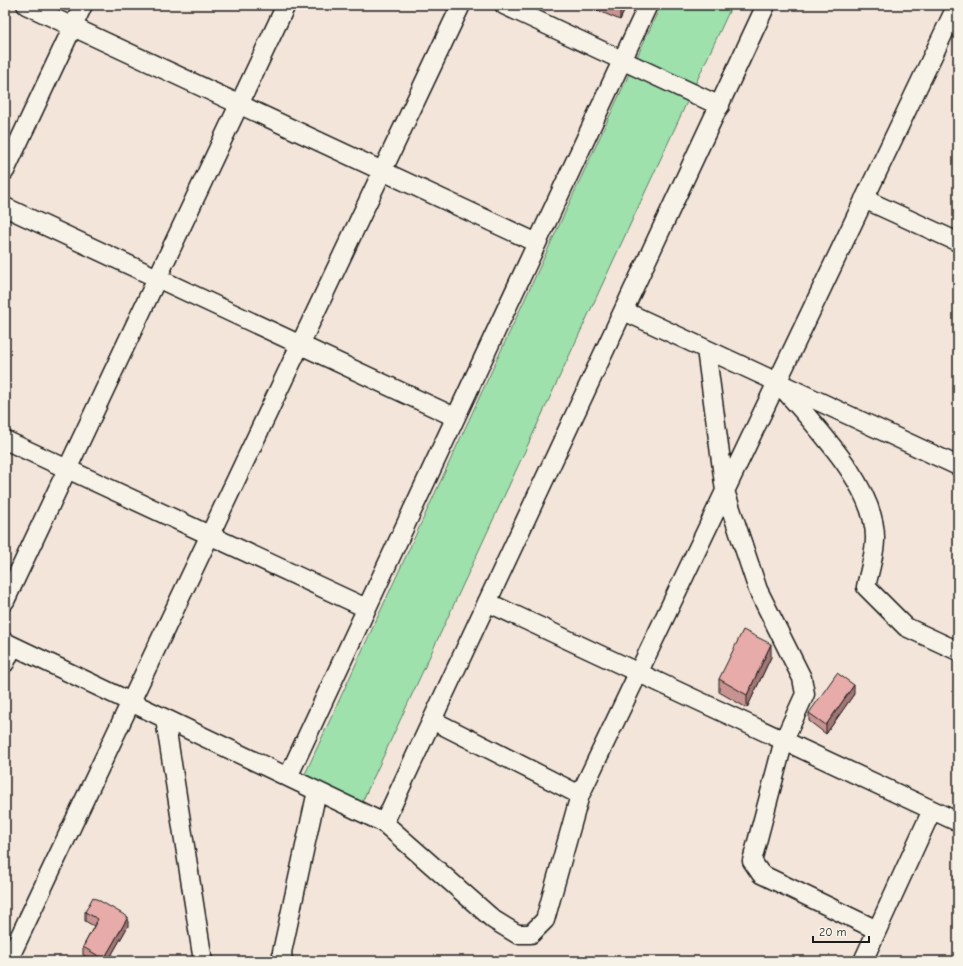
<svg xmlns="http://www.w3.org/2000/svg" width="963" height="966" viewBox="0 0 963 966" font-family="'Comic Neue',sans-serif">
	<rect width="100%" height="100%" fill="#f4e5db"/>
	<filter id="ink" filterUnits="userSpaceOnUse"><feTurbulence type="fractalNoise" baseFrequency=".025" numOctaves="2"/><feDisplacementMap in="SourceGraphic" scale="8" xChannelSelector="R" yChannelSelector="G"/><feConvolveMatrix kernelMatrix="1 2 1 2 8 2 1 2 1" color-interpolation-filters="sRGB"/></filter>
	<g filter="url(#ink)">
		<!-- green -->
		<path fill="#9ee1ac" stroke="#5d7e64" d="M661,5H732L357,813L299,787Z"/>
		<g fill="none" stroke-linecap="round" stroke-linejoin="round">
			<defs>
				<path id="minor" d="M26,5L537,243
					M504,5L720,106
					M5,171L83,5
					M864,199L958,242
					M5,207L455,417
					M624,311L958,466
					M706,349L725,491L758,590L802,678L805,694L784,740L752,861L761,874L877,930
					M780,385C813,424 876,486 875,539C875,554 869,572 866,587L906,627L958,651
					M5,440L366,608
					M5,601L286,5
					M487,602L958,822
					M5,642L384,823L494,920L517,934H531L545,920L580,795L957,5
					M5,663L13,646
					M165,719L203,961
					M432,720L580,795
					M288,777L648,5
					M384,823L766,5
					M8,961L461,5
					M283,961L282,952L317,791
					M863,961L932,810"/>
			</defs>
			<!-- minor casing -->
			<use href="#minor" stroke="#1c1c1c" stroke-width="21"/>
			<!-- minor -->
			<use href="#minor" stroke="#f7f3e8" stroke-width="18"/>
		</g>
		<!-- wall -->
		<path fill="#c79491" stroke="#1c1c1c" d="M585,5H627L620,20Z
			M771,657L747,708L719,692V679Z
			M854,694L826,734L809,721V713Z
			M85,912L128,926L108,961H93L83,955V947L94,926L85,921Z"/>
		<!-- shaded-wall -->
		<path fill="#a27876" stroke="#1c1c1c" d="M621,5H627L620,20V8Z
			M771,644V657L747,708V695Z
			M854,685V694L826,734V725Z
			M128,917V926L108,961H104V959Z"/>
		<!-- building -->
		<path fill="#e7aca9" stroke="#1c1c1c" d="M614,5H621L620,8Z
			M743,630L771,644L747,695L719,679Z
			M837,673L854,685L826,725L809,713Z
			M93,897L128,917L104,959L83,947L98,919L85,912Z"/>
	</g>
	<!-- margin -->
	<rect width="963" height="966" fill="none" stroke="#f7f3e8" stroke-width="20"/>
	<rect x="10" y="10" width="943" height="946" fill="none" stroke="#1c1c1c" stroke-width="1.5" filter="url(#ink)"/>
	<!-- scale -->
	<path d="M813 936v6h56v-6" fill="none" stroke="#1c1c1c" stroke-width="2"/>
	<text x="819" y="936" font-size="12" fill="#1c1c1c" stroke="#f7f3e8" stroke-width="3" paint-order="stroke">20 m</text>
</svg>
